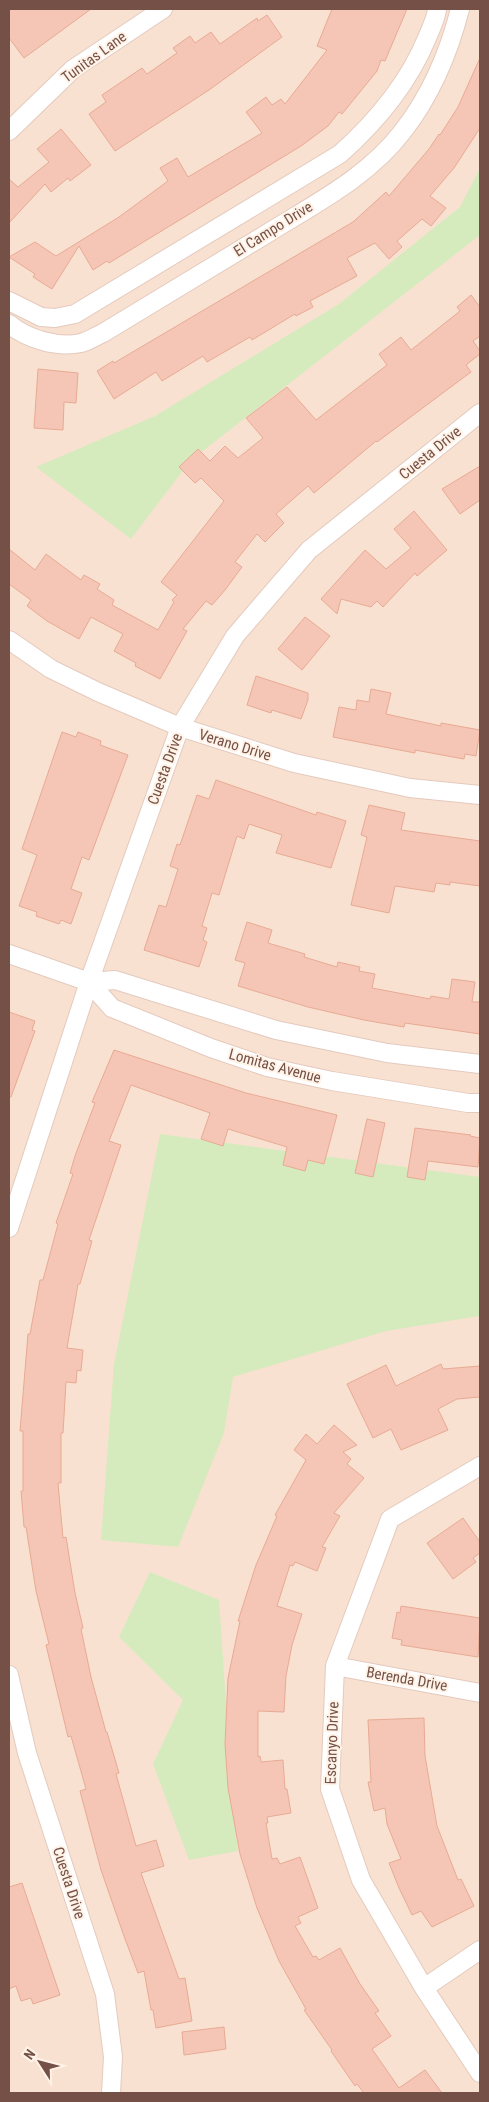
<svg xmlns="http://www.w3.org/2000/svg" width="489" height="2102" viewBox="0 0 489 2102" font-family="'Roboto Condensed',sans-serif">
	<rect width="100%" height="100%" fill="#feeedf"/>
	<!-- residential -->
	<path fill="#f8e1d0" d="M9,9H480V2093H9Z"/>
	<!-- green -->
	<path fill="#d6ebbd" d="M480,168V235L191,460L131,539L36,467L155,416L339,304L460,207Z
		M160,1134L480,1177V1316L386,1331L233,1377L224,1433L178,1547L101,1540L114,1364Z
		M150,1572L219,1600L234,1821L238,1851L189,1860L153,1764L183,1700L119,1637Z"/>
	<!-- building -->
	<path fill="#f5c6b5" stroke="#e8aa95" d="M9,9H91L24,58L9,38Z
		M332,9H407L385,61L381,60L377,71L342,114L339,112L328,126L301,146L109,263L107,261L93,270L79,246L52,289L33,277L35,274L9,257L35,242L56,256L119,217L168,181L160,168L177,158L188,177L262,133L246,112L266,97L272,105L281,99L285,104L327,50L317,46Z
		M267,15L282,37L209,90L115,151L89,114L106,102L102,95L142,68L147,74L177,53L173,48L190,36L195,43L211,32L220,44L257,18L258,21Z
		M480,58V128L454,168L430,196L446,208L431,226L422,219L397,241L402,247L389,259L375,243L347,258L357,276L310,301L313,307L296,316L295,314L252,340L250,337L207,362L203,356L162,381L156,372L114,399L97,371L113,361L114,363L353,222L386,192L389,196L429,149L439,134L440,135L458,107Z
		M61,129L91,165L70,181L68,178L51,192L45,184L9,223V179L18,187L49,162L37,149Z
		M471,295L480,307V336L473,341L480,351V354L466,365L471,372L377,442L376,441L314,493L308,486L276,514L284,523L265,542L257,534L235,562L242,567L225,590L212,605L206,601L183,629L187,631L160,679L135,666L136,663L114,651L123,634L91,617L79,639L47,621L27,606L31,600L9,584V549L35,570L46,554L81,580L84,575L100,584L97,589L114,600L112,605L158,630L174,602L172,600L177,595L161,582L224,501L201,478L195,483L179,467L198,449L210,461L225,446L238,458L263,438L246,418L287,387L316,420L387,365L379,354L401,337L411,350L460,311L457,307Z
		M38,369L78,373L76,403L64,402L63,430L34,428Z
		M480,466V500L460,514L442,489Z
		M414,511L447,550L417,576L415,573L383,607L377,601L371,607L341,599L337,614L321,599L365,550L386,569L411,548L394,529Z
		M305,617L330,636L302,670L278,649Z
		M256,676L308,693V700L301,719L272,710L271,713L247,705Z
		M371,689L391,693L386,714L441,726V723L480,730L476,756L465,754L464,759L415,750V753L333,737L339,707L356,710L357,700L369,702Z
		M62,732L76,737L78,732L101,741L100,745L128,755L89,860L82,857L71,889L82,893L71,924L61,920L59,924L36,916L37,912L19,906L37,855L22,849Z
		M216,780L316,815L317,812L346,821L331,868L276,853L282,835L249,824L244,839L237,836L219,895L212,893L202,926L207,928L203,940L207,942L199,967L144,950L159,905L166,907L178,869L170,866L177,844L180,845L197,795L209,799Z
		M369,805L405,813L401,830L480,841V886L450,882V885L436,883L434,892L395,886L389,913L351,905L367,837L361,835Z
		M247,922L272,930L268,943L305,954L304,957L337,967L338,962L360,967L359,971L375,974L372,988L430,999L431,996L449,999L452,979L475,982L472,1002H480V1034L405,1023L404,1027L364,1020L308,1007L238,986L245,963L235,960Z
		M9,1012L35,1021L32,1030L35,1031L11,1097H9Z
		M114,1050L246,1093L337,1115L324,1164L308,1160L305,1171L283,1165L287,1147L228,1129L223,1146L201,1139L210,1113L131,1085L109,1141L121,1145L89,1240L92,1241L80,1284H78L67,1348L83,1350L81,1371L77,1370L76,1383L66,1382L63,1433H61V1483H58L63,1538L66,1537L75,1593L83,1628L81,1629L91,1677L106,1732H107L119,1773L116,1774L136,1846L156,1840L164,1866L141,1873L179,1979L185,1978L192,2021L156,2028L153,2010H151L144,1971L138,1973L125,1939L101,1870L80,1791L86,1789L71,1736L68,1737L46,1645L49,1644L36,1591L26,1527H24L21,1491H23V1431H20L28,1334H30L40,1280H43L58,1224L56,1223L73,1174L70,1173L75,1156L95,1103L92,1102Z
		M367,1119L385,1123L373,1177L355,1173Z
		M415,1128L471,1135L470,1136L480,1138L478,1167L428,1161L425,1180L407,1177Z
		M441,1364L443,1369L480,1366V1397L457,1399L438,1409L448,1430L401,1450L391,1429L373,1438L347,1384L386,1365L396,1386Z
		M334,1425L357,1445L343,1452L351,1459L347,1464L364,1478L334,1513L340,1516L322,1547L326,1548L317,1571L295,1562L293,1566L290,1565L277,1606L302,1614L292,1645L286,1676L284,1712L258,1711V1757L260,1756L261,1762L283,1760L285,1789H287L291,1813L267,1817L268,1823H266L272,1859L277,1858L280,1864L300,1857L318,1908L298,1917L301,1923L295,1926L313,1957L316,1956L319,1960L340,1948L360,1984L379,2011L375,2013L391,2036L372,2049L399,2088L425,2070L442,2093H364L357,2084L355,2086L331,2051L332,2050L304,2010L306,2009L279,1961L257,1908L240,1854L228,1788L225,1744L228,1678L240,1621H238L256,1565L277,1516L275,1515L306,1460L294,1450L306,1434L317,1444Z
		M463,1518L480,1542V1553L473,1558L476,1562L453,1579L427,1543Z
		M401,1606L480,1618L478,1657L401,1645L402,1640L392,1638L397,1612L400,1613Z
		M424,1718L425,1756L437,1826L458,1880L461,1879L474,1906L432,1927L421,1911L412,1915L399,1888L389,1863L401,1859L387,1824L385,1808L374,1811L368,1782H371L368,1720Z
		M22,1883L60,1995L33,2004L31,1998L21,2001L16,1986L9,1989V1887Z
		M224,2027L226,2049L184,2055L182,2032Z"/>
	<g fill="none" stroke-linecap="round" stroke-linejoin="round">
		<defs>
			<path id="street" d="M9,131L73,69L163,9
				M9,301L41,317L55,318L75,314L340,154C377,121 408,84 427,38C431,28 436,19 437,9
				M9,324C27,339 57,348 81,343C89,341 96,336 103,333C158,300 213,266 268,233C316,203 368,177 403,131C431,95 449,52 460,9
				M9,640L51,669L98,692L180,727L294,763L410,788L480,795
				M9,954L89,982L115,980L276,1030L387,1053L480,1064
				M89,982L112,1008L211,1048L267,1067L332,1081L468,1103H480
				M9,1228L89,982L180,727L235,636L309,550L480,413
				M480,1466L390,1519L335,1666L330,1789L361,1880L424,1988L480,2073
				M335,1666L480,1693
				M9,1675L27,1753L105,1994L113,2057L111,2093
				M424,1988L480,1950"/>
		</defs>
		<!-- street casing -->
		<use href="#street" stroke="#e4cabe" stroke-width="20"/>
		<!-- street -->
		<use href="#street" stroke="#fff" stroke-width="18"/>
	</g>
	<g text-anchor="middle" stroke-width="4" stroke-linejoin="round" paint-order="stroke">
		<!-- street labels -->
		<g font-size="15" fill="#755046" stroke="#fff2e7">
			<text transform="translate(94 57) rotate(-36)" y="5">Tunitas Lane</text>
			<text transform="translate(273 229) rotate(-32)" y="5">El Campo Drive</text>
			<text transform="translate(430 453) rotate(-39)" y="5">Cuesta Drive</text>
			<text transform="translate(235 745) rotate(17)" y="5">Verano Drive</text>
			<text transform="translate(165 769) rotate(-70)" y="5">Cuesta Drive</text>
			<text transform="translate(275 1066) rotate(15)" y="5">Lomitas Avenue</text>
			<text transform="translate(407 1679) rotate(10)" y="5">Berenda Drive</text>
			<text transform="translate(332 1743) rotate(-88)" y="5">Escanyo Drive</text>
			<text transform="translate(69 1883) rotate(72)" y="5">Cuesta Drive</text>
		</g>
	</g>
	<!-- border -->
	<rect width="489" height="2102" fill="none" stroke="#755046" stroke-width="20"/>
	<!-- north arrow -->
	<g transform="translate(40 2062) rotate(306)" stroke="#fff2e7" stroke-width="4" paint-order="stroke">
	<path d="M0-4L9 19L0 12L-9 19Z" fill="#755046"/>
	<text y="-8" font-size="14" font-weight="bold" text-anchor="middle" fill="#755046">N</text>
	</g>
</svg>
